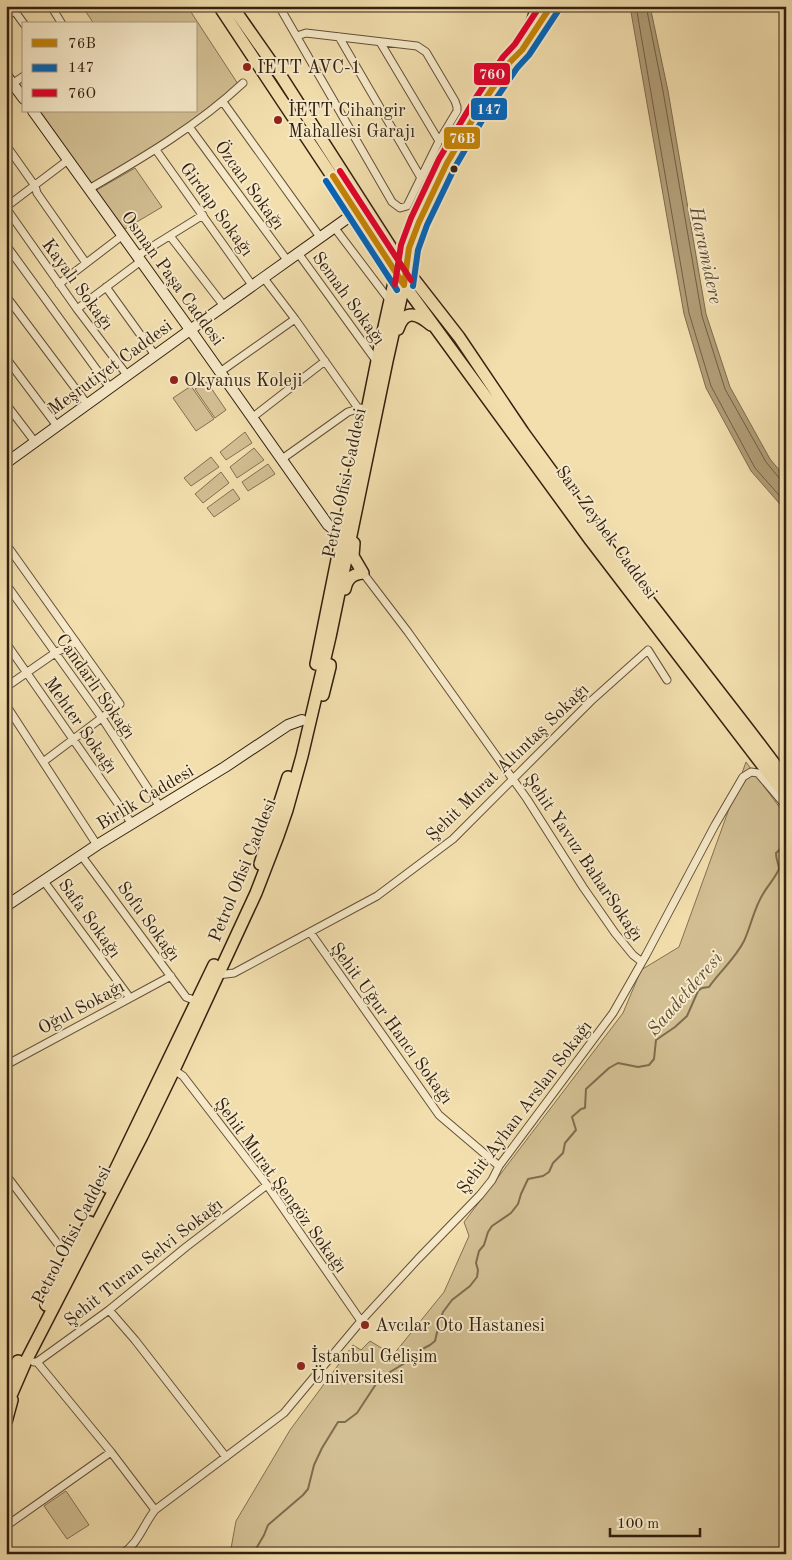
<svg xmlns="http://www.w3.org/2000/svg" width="792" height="1560" viewBox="0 0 792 1560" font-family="'Old Standard TT',serif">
	<rect width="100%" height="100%" fill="#f3dfae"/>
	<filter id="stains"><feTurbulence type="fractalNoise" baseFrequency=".004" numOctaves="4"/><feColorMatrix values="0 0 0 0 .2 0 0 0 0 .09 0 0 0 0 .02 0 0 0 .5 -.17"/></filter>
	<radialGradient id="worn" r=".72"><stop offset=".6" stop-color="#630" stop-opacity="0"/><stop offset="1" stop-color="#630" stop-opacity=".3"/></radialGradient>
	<!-- green -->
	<path fill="#d2bf93" stroke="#827052" d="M82,6H187L238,84L198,118L134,159L91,184L40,111H196V24H94Z
		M135,168L162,207L125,229L95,191Z
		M207,382L226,410L215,418L195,389Z
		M191,386L214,419L196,431L173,398Z
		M245,432L252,443L226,460L220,452Z
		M254,448L264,460L237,478L230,467Z
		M211,457L219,467L191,486L184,478Z
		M268,464L275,474L248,491L242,482Z
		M221,472L229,483L203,503L195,494Z
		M233,489L240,499L214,517L207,508Z
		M746,762L786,816V1554H230L236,1521L290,1430L353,1345L361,1350L370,1341L393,1355L444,1292L469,1236L464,1222L623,1013L641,970L679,947Z
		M66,1491L89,1525L67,1539L44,1506Z"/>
	<!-- water -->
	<path fill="#b19e78" stroke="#7e6c4e" d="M631,6H650L668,91L706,314L730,387L770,459L786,478V511L751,471L706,388L684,314L631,12Z"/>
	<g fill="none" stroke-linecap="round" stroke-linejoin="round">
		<!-- shore -->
		<path stroke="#725f44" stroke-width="1" d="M636,6L689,313L711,386L755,468L786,503
			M646,6L663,91L702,316L725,389L766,462L780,479L786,480"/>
		<!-- stream -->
		<path stroke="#7e6c4e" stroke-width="2" d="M253,1554L264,1535L268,1525L303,1495L308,1489L314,1465L322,1448L338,1422H345L357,1413L376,1384L385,1375L405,1363L411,1355L430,1345L435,1341L439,1324L443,1312L452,1300L470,1286L477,1277L478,1270L476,1263L479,1251L484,1245L488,1232L492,1226L511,1213L518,1204L521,1194L528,1179L543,1176L549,1172L553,1163L563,1153L565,1143L576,1130L572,1117L581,1109L585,1108L586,1089L609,1068L618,1063L638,1067L649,1065L654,1059L656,1040L675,1027L687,1016L698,991L702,988L709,987C720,971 735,959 744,941C751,926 754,908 763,894C766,888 779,873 779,868C778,862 776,859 776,853L786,844"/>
		<defs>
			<path id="street" d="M11,6L24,24
				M51,6L62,24
				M279,6L392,202L400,208L407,206L439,141L457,111V107L455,101L426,52L417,46L306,33L297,36
				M6,16L23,6
				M339,37L421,178
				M380,42L439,141
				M6,88L24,76
				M223,102L320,237
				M190,128L287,260
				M6,145L35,186L37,193L86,263
				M156,150L252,285
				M89,189C144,157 197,126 243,83
				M6,207L68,160
				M6,208L77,309L127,375
				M334,227L390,301
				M170,236L224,306
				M6,245L110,388
				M298,253L377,362
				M137,256L203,215
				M263,277L295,319L358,408
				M59,284L123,235
				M106,287L155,355
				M6,296L87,404
				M77,309L141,261
				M6,358L57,426
				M220,372L295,319
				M6,404L35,442
				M253,417L325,361
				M282,459L348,412L361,408
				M6,544L120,704L43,762
				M363,573L408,632L527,799L583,887L615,933L633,955L642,962
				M6,584L102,718L160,807
				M6,643L132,824
				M6,687L55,653L76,642
				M6,705L97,845
				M81,855L186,997L196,1001
				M43,880L130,998
				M310,932L439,1115L499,1166
				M218,975L234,973L377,896L453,839L591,701L648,650L667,680
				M6,1065L171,976
				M174,1070L183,1076L267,1185L361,1321
				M6,1175L69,1259
				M109,1310L135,1340L226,1457
				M34,1362H37L111,1452L155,1510
				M37,1362L109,1310L186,1247L267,1185
				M6,1526L111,1452
				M122,1554C139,1543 143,1525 155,1510L284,1413L361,1321L418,1259L480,1195L492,1180L499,1166L613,1013L646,955L715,825L743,777L751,772L758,773L786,806"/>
			<path id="secondary" d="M6,75L24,99
				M33,111L194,335L328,525L334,530L342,532
				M6,463L190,330L356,212
				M6,906L97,845L225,767L288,725L302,720"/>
			<path id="primary" d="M219,6L405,286L591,541L786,796
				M232,6L281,76L399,260L459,337L523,432L598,535L749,730L786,779
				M533,33L551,6
				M398,329C405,308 418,314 431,325
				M345,589C347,579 352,574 363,573L353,556L354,543
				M321,661L330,665V667L323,695
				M316,664L382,336L399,260L408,249
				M260,864L288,777
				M107,1187L214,965
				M46,1305L90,1222
				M6,1380L18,1361
				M6,1407L26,1361L142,1136L174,1070L256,893L278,836L287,810L302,756L330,637L387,361L404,285L409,248L419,222L447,163L465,131L510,62L533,20L537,6
				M6,1422L12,1400"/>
		</defs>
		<!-- street casing -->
		<use href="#street" stroke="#625038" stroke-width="9"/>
		<!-- secondary casing -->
		<use href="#secondary" stroke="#322010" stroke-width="12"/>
		<!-- primary casing -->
		<use href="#primary" stroke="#322010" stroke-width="14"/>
		<!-- street -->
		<use href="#street" stroke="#f7eaca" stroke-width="7"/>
		<!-- secondary -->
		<use href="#secondary" stroke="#f7eaca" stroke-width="10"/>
		<!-- primary -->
		<use href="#primary" stroke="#f3dfae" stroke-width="11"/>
		<defs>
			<path id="bus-1" d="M333,176L404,285
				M404,285L409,248L419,222L447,163L480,107L510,62L522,50L551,6"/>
			<path id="bus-2" d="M326,181L397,290
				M413,286L418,250L427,225L455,167L487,112L517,68L529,55L558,11"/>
			<path id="bus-3" d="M340,171L411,280
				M395,284L401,245L411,218L439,159L473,102L503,57L515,44L540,6"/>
		</defs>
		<!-- bus-1 casing -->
		<use href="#bus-1" stroke="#f7eaca" stroke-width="10"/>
		<!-- bus-2 casing -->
		<use href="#bus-2" stroke="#f7eaca" stroke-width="10"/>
		<!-- bus-3 casing -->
		<use href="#bus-3" stroke="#f7eaca" stroke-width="10"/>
		<!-- bus-1 -->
		<use href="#bus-1" stroke="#c68404" stroke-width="6"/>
		<!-- bus-2 -->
		<use href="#bus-2" stroke="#0065bd" stroke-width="6"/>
		<!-- bus-3 -->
		<use href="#bus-3" stroke="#e4002b" stroke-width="6"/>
	</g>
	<!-- markers -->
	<g fill="#8f2418" stroke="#f7eaca" stroke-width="2">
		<circle cx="247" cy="67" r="5"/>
		<circle cx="278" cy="120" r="5"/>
		<circle cx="174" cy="380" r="5"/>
		<circle cx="365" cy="1325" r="5"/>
		<circle cx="301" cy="1366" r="5"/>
	</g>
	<circle fill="#322010" stroke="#f7eaca" stroke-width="2" cx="454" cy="169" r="4.5"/>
	<g text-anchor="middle" stroke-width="4" stroke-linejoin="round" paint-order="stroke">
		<!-- poi labels -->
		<g font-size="18" fill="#322010" stroke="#f7eaca" text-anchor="start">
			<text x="257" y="73">IETT AVC-1</text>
			<text x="288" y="116">İETT Cihangir<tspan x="288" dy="21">Mahallesi Garajı</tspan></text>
			<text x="184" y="386">Okyanus Koleji</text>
			<text x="375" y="1331">Avcılar Oto Hastanesi</text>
			<text x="311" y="1362">İstanbul Gelişim<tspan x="311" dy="21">Üniversitesi</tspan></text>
		</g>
		<!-- street labels -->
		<g font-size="18" fill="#322010" stroke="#f7eaca">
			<text transform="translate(250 185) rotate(54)" y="6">Özcan Sokağı</text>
			<text transform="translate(217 209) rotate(54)" y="6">Girdap Sokağı</text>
			<text transform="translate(173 278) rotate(54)" y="6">Osman Paşa Caddesi</text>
			<text transform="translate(78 284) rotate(54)" y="6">Kayalı Sokağı</text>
			<text transform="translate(349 298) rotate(54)" y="6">Semah Sokağı</text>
			<text transform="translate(110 367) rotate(-36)" y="6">Meşrutiyet Caddesi</text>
			<text transform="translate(344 483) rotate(-78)" y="6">Petrol Ofisi Caddesi</text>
			<text transform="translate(607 532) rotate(54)" y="6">Sarı Zeybek Caddesi</text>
			<text transform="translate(96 686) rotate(55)" y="6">Candarlı Sokağı</text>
			<text transform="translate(81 725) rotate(55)" y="6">Mehter Sokağı</text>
			<text transform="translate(507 762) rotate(-44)" y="6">Şehit Murat Altıntaş Sokağı</text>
			<text transform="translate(145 797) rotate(-31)" y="6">Birlik Caddesi</text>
			<text transform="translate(584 857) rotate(56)" y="6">Şehit Yavuz BaharSokağı</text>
			<text transform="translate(242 870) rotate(-68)" y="6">Petrol Ofisi Caddesi</text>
			<text transform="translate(90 918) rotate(54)" y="6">Safa Sokağı</text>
			<text transform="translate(149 921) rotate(54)" y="6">Sofu Sokağı</text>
			<text transform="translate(81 1007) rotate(-28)" y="6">Oğul Sokağı</text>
			<text transform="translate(392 1023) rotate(54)" y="6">Şehit Uğur Hancı Sokağı</text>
			<text transform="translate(524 1107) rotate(-53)" y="6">Şehit Ayhan Arslan Sokağı</text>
			<text transform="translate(281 1185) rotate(54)" y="6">Şehit Murat Şengöz Sokağı</text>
			<text transform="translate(71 1235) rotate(-63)" y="6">Petrol Ofisi Caddesi</text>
			<text transform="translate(143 1262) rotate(-38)" y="6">Şehit Turan Selvi Sokağı</text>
		</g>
		<!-- water labels -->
		<g font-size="19" font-style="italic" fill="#5e4c34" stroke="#f7eaca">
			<text transform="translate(707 255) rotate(78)" y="7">Haramidere</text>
			<text transform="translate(684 993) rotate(-49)" y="7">Saadetderesi</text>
		</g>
	</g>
	<g stroke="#f7eaca" stroke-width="2">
		<rect x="473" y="62" width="38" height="24" rx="5" fill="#e4002b"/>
		<rect x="470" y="97" width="38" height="24" rx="5" fill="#0065bd"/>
		<rect x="443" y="126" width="38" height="24" rx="5" fill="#c68404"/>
	</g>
	<g font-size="14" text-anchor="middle" font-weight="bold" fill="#fff">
		<text x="492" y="79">76O</text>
		<text x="489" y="114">147</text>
		<text x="462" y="143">76B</text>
	</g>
	<!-- margin -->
	<rect width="792" height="1560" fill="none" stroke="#f3dfae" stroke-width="25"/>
	<rect x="8" y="8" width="777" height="1545" fill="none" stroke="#322010" stroke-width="2.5"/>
	<rect x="12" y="12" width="767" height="1535" fill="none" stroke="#322010"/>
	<!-- legend -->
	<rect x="22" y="22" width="175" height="90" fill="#f7eaca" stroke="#a89980"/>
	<rect x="32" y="39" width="25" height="8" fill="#c68404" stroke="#a89980"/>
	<text x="68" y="48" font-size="15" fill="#322010">76B</text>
	<rect x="32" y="64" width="25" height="8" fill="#0065bd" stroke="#a89980"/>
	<text x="68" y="72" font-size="15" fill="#322010">147</text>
	<rect x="32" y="89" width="25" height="8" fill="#e4002b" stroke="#a89980"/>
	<text x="68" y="98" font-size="15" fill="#322010">76O</text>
	<!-- scale -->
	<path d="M610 1528v8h90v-8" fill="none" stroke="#322010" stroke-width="2.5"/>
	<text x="617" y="1528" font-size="15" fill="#322010" stroke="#f7eaca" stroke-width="4" paint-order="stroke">100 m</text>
	<rect width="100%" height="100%" filter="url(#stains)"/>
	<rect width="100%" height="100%" fill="url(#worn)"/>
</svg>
